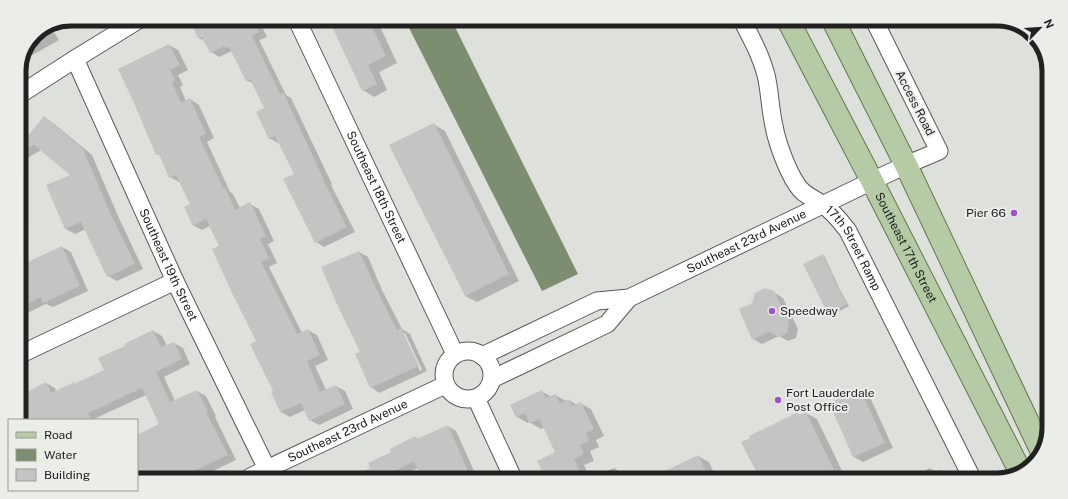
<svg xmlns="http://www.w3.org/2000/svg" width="1068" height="499" viewBox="0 0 1068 499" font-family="'Public Sans',sans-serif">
	<rect width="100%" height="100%" fill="#dee0dc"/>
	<!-- water -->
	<path fill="#7d8e70" d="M405,20L452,21L578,274L542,291Z"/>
	<!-- shadow -->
	<path fill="#0003" fill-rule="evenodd" d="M73,19H90L82,24Z
		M207,20H259L267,37L259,40L286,95L291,98L332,184L331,185L355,232L324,247L316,242L295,174L279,142L278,143L269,138L266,109L254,84L246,80L232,51L219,57L211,52L206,42L199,38L193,26Z
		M330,20H377L397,63L379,72L387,90L374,97L363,90Z
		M51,27L59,40L22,61L34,34Z
		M169,45L178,50L188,70L178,75L183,85L180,87L186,101L190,99L199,105L214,138L207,142L230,192L233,194L240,208L250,204L259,209L274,241L268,244L277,263L269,267L302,333L308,330L317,335L328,360L315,366L326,390L336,386L345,391L353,409L319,425L310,420L305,410L290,417L281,412L272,393L274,392L258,341L220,246L210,226L202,230L193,225L191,205L180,182H179L170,177L161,156L157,154Z
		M45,118L53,123L92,155L118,216L143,269L117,281L108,276L86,229L75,234L66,229L48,186L71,175L41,150L19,163V144L21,146Z
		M433,124L445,131L519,281L477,302L465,296Z
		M19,171L25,182L19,185Z
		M62,247L71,252L88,291L53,307L46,304L19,317V261L21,266Z
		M359,252L368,257L382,290L402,329L410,334L427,371L379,393L371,387L362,353ZM403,333H405L422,370L420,371Z
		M823,255L825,257L840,290L849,306L832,315L829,313Z
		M773,292L783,298L798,329L796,338L788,341L779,336L762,344L753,339V304Z
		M153,331L162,336L167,346L174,343L183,348L190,364L164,377L175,401L197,391L206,396L216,416L215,417L236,460L200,477L137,476V436L161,425L146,395L96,418L97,420H19L46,383L55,388L56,392L105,371L126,346Z
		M860,390L869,395L893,448L863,462L854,457L830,404Z
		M541,391L552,397L555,395L566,401L569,400L577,405L580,403L591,409L604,436L596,440L599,447L590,451L594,461L584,465L590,478H546L538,462L556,453L544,427L541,429L529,422L528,423L517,417L511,405Z
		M806,413L817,419L845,477L839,479H761L797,414L800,415Z
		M448,426L456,431L475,473L476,474L478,478H429L418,468L400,477H401H354L372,468L392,452L415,437L418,439Z
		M698,456L709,462L717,479H651Z
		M614,468L625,475L627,478H592Z
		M930,468L936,472L940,470L952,477L953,480H906Z"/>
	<!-- building -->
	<path fill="#c3c5c2" d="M205,20H254L259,32L252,36L280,94L283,92L324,180H323L347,227L315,243L283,179L294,174L275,136L269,139L256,112L264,108L250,79L246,81L229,47L225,48L224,46L210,53L202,37L198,38L192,26Z
		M329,20H369L386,56L368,65L377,84L362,91Z
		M169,44L180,65L170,70L175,80L172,82L181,103L190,98L206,134L199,137L223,188L225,187L235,210L250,202L266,236L260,239L269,258L261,262L297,334L308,329L320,355L307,361L320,392L336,385L345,404L309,421L301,403L280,412L271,392L273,391L250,344L256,341L231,291L212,249L219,246L206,219L193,226L184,207L190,204L176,175L169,178L159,154L156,155L134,103L118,69Z
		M44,116L83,149L109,210L135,264L107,277L81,222L65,229L46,185L70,175L34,145L19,153V147Z
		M434,123L509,274L465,296L389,145Z
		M62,246L80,286L43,303L41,297L19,308V266Z
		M359,251L374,284L397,330L401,328L419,366L370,388L355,354L360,352L336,302L321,267Z
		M823,254L838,288L847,304L828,314L803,264Z
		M765,288L774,291L789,323L787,333L779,337L769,332L752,340L739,309L752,303L755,293Z
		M153,330L161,347L174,342L182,359L156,372L170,402L197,390L208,411L206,412L228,455L183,476H137V435L159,424L142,388L88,413L92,420H19V396L46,382L51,393L74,382V384L104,370L98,358L125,346L124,344Z
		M860,389L885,443L853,457L829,403Z
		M542,390L546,398L555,394L560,404L569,399L572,406L581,402L594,429L586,433L589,441L580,445L584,454L574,459L583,478H545L537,461L555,452L543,427L539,419L529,423L525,413L516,417L510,405Z
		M798,412L799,415L806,412L834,470L826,474L828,479H760L741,442L750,438L749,436Z
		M448,425L471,478H422L414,461L393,472L395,477H352L370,468L368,463L391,452L390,449L415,436L417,439Z
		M698,455L710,479H649Z"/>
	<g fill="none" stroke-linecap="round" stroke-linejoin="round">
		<defs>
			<g id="minor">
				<path id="s1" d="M297,20L455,354"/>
				<path id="s2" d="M743,22C752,39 761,56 766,75C770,91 770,109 774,126C777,143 787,170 797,185C803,195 814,198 823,205C833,211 841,222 848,231L973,480"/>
				<path id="s3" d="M75,59L175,281L267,469"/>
				<path d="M19,95L75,59L140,19"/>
				<circle cx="468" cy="375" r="24"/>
				<path d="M19,355L175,281"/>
				<path id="s4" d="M482,356L597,301L629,298L872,181L906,165L939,151L875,22"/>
				<path d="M492,379L607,324L629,298"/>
				<path d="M476,398L513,478"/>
				<path id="s5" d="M250,477L445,385"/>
			</g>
			<g id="primary">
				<path id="s6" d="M789,22L872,181L1021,473"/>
				<path d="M834,22L906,165L1042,452"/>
			</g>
		</defs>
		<!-- minor casing -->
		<use href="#minor" stroke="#595a57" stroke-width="19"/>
		<!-- primary casing -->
		<use href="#primary" stroke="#62794f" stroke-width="24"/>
		<!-- minor -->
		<use href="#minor" stroke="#fff" stroke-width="17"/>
		<!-- primary -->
		<use href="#primary" stroke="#b6cba5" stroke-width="22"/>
	</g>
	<!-- markers -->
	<g fill="#9e54c7" stroke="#ebede9" stroke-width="1.5">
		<circle cx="1014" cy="213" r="4"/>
		<circle cx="772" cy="311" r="4"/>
		<circle cx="778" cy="400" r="4"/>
	</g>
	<g text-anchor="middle" stroke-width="4" stroke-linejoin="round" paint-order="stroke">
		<!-- street labels -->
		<g font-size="12" fill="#202120" stroke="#ebede9">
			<text transform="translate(915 103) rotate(63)" y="4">Access Road</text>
			<text dy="4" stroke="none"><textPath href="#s1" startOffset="185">Southeast 18th Street</textPath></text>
			<text dy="4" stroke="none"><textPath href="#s4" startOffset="290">Southeast 23rd Avenue</textPath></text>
			<text dy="4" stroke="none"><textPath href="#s6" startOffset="254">Southeast 17th Street</textPath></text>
			<text dy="4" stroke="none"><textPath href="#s2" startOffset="260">17th Street Ramp</textPath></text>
			<text dy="4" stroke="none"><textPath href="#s3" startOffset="226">Southeast 19th Street</textPath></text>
			<text dy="4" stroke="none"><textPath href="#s5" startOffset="108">Southeast 23rd Avenue</textPath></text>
		</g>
		<!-- poi labels -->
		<g font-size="12" fill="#202120" stroke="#ebede9" text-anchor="start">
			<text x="1006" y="217" text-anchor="end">Pier 66</text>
			<text x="780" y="315">Speedway</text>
			<text x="786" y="397">Fort Lauderdale<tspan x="786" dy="14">Post Office</tspan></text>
		</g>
	</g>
	<!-- crop -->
	<path d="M0 0H1068V499H0ZM71 26H997A45 45 0 0 1 1042 71V428A45 45 0 0 1 997 473H71A45 45 0 0 1 26 428V71A45 45 0 0 1 71 26Z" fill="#ebede9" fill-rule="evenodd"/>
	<path fill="none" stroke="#202120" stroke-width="5" d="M71 26H997A45 45 0 0 1 1042 71V428A45 45 0 0 1 997 473H71A45 45 0 0 1 26 428V71A45 45 0 0 1 71 26Z"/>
	<!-- legend -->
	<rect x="8" y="419" width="130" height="72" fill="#ebede9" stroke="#9a9b99"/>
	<rect x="16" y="432" width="20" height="6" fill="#b6cba5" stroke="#9a9b99"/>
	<text x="44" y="439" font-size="12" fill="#202120">Road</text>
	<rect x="16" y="449" width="20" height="12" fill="#7d8e70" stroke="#9a9b99"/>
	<text x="44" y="459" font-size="12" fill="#202120">Water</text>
	<rect x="16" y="469" width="20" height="12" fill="#c3c5c2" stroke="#9a9b99"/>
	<text x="44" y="479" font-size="12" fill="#202120">Building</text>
	<!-- north arrow -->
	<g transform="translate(1040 28) rotate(65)" stroke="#ebede9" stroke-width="3" paint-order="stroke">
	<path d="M0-3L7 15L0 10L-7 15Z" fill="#202120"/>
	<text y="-6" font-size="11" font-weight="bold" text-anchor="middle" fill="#202120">N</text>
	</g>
</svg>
